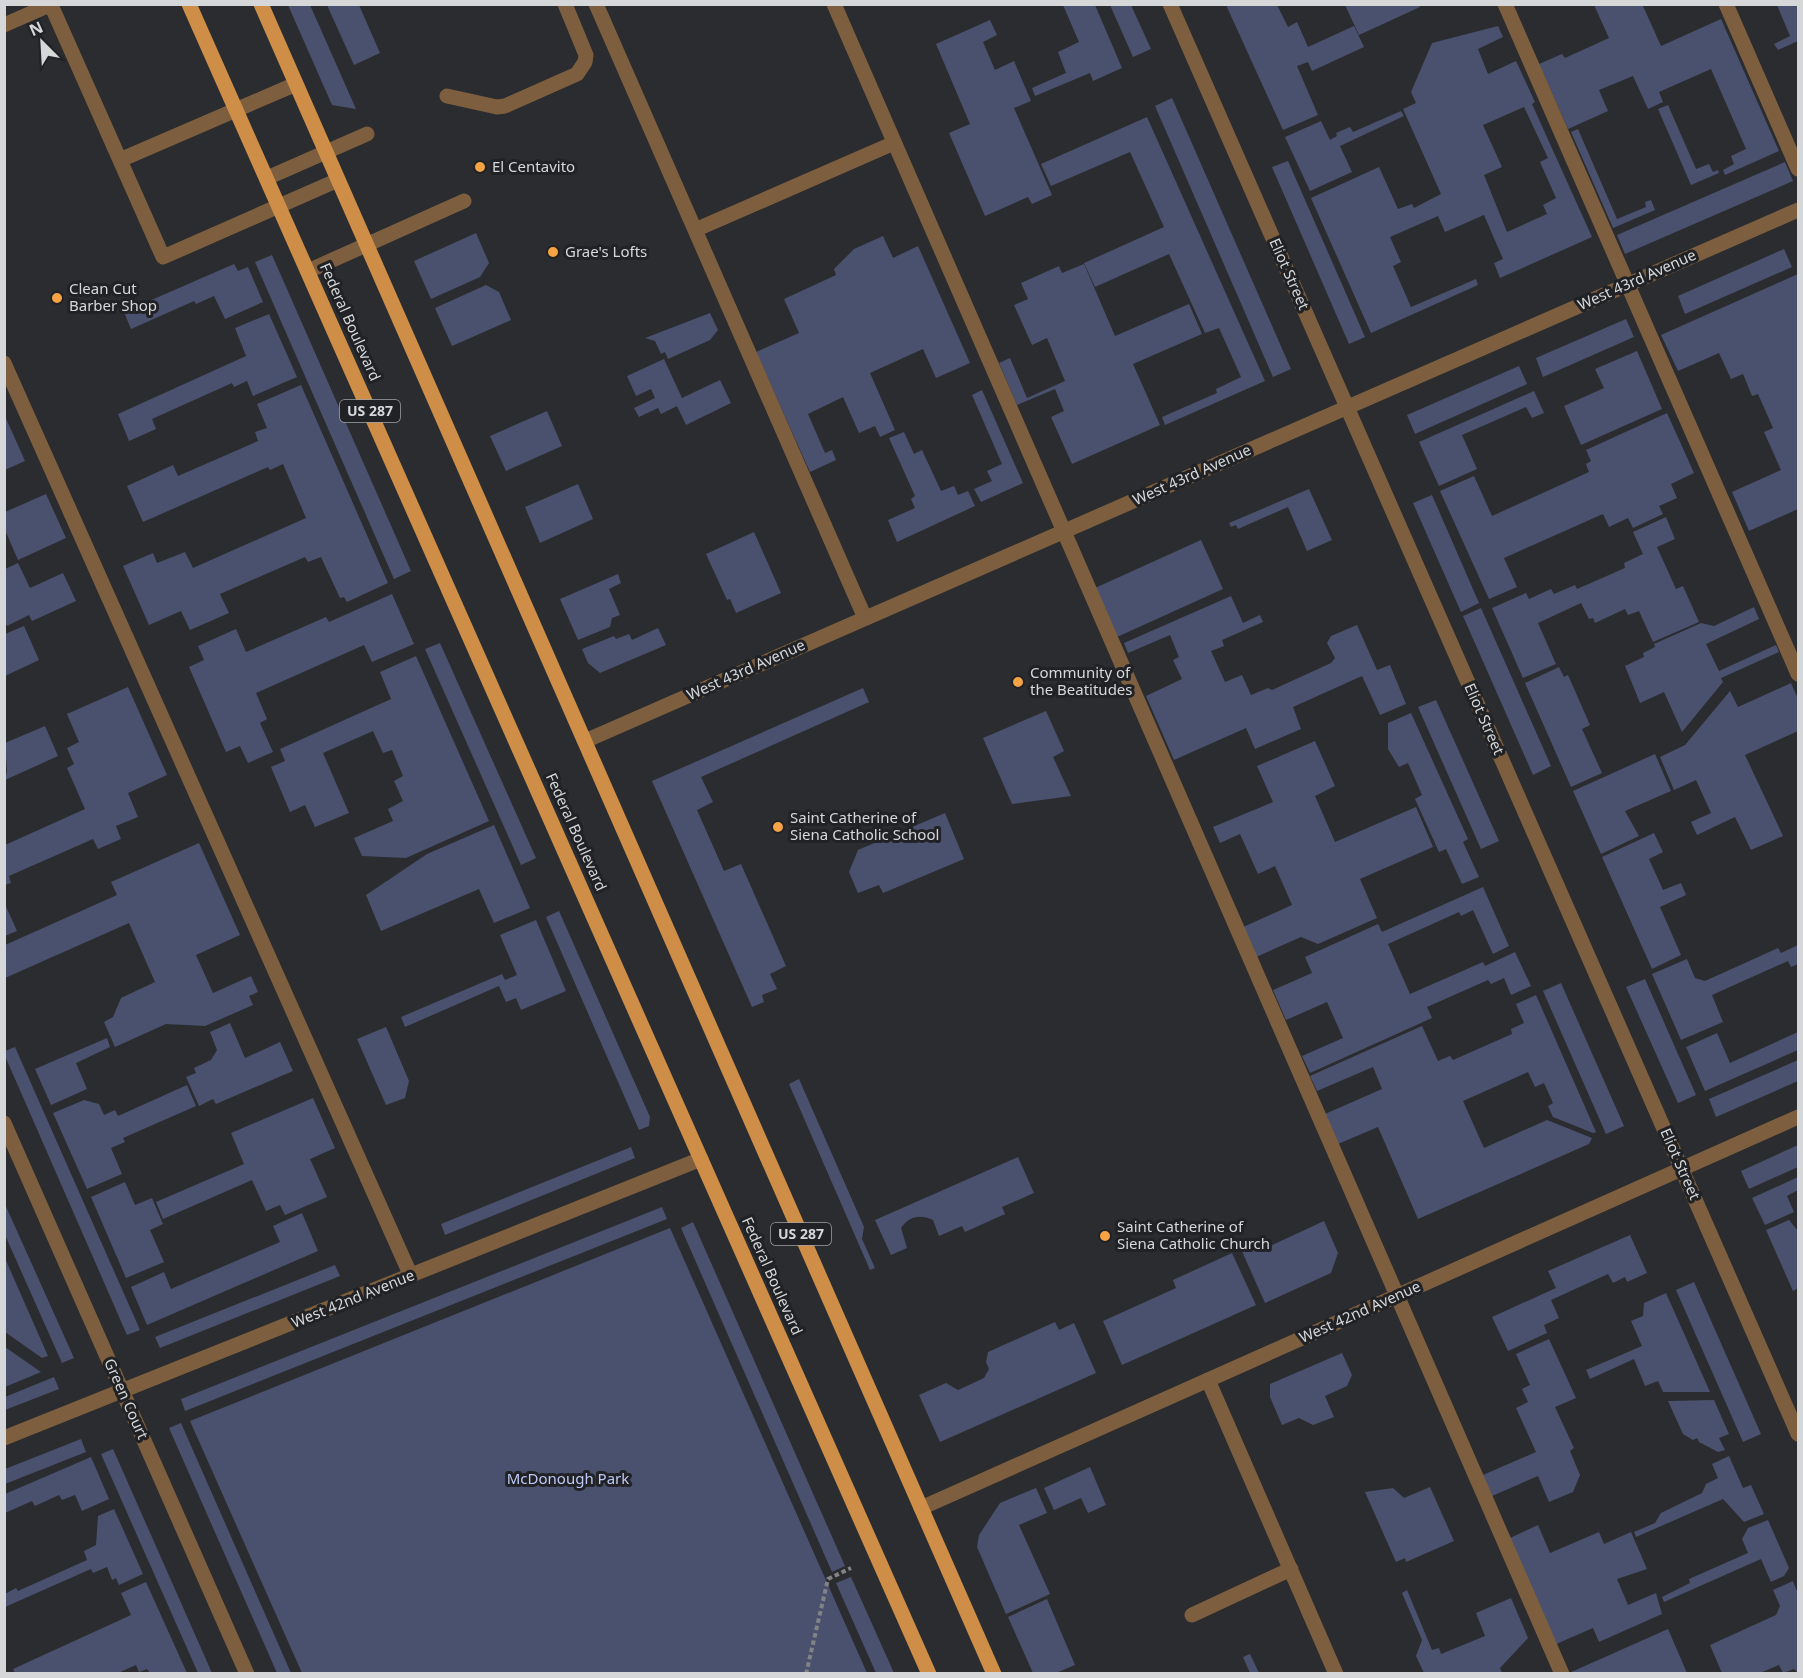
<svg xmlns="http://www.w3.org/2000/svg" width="1803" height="1678" viewBox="0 0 1803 1678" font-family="'Noto Sans',sans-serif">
	<rect width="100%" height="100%" fill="#2b2c2f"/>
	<!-- green -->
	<path fill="#4a516e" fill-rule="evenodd" d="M1418,4L1420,7L1359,35L1345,5Z
		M288,5H310L356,109L332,105Z
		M327,5H359L380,53L354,65Z
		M1063,5H1095L1122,68L1093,81L1090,73L1035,96L1032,88L1066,73L1058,52L1079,42Z
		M1110,5H1131L1151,49L1133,57Z
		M1226,5H1277L1288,27L1297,22L1308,47L1354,26L1364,47L1312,71L1308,62L1297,66L1318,115L1283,130Z
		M1594,5H1646L1643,6L1661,46L1721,19L1779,151L1725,175L1723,170L1734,164L1731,156L1746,149L1711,69L1659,92L1663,102L1648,109L1633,76L1599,90L1608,111L1568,129L1539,64L1562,54L1565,58L1609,38Z
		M1777,5H1798V41L1778,50L1774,44L1790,36Z
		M990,20L997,35L983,42L995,70L1014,61L1031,101L1014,108L1052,195L1032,204L1028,197L985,216L949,133L970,124L936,44Z
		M1498,26L1503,37L1478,49L1488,74L1516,61L1535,102L1532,104L1592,237L1500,278L1494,263L1503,259L1484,215L1445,232L1438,216L1390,237L1401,262L1393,266L1411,307L1476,279L1478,285L1371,333L1311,198L1379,167L1398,209L1412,204L1414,208L1441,194L1403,109L1416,103L1411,92L1432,43ZM1524,107L1548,158L1540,162L1556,198L1543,205L1547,214L1507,232L1484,175L1502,167L1483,125Z
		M1172,98L1291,369L1273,377L1155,106Z
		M1668,105L1696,169L1709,164L1713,172L1718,170L1719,173L1691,185L1658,109Z
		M1401,111L1404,116L1340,146L1352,172L1310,191L1285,137L1321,121L1330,140L1337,136L1336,133L1350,127L1353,132Z
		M1147,117L1265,381L1165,425L1162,417L1217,393L1216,389L1241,377L1219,328L1205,333L1169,254L1095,287L1084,263L1164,227L1130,152L1051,186L1041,164Z
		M1578,129L1617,219L1646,207L1645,202L1651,200L1655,210L1613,228L1571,132Z
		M1288,161L1365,337L1349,344L1272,167Z
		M1785,162L1793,181L1625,254L1617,235Z
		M476,233L489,263L480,277L431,299L414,261Z
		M883,236L893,258L918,246L970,363L936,378L923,349L870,373L895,430L880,437L875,426L859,433L843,397L808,414L825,453L832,450L836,460L810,472L756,352L799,333L784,299L836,275L834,269L854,249Z
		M1784,249L1792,267L1685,314L1678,296Z
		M272,255L411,571L394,579L255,262Z
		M234,264L238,271L248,267L263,302L225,319L214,296L196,304L194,301L131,329L124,312Z
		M1084,264L1115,336L1189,304L1202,334L1133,364L1160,425L1072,464L1051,417L1064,411L1055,389L1017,405L999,363L1010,358L1027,398L1065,381L1047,338L1032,345L1014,305L1028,299L1021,283L1059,266L1062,273Z
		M1798,274V509L1749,531L1732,492L1781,470L1764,432L1773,428L1758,394L1752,396L1743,374L1731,379L1719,353L1678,371L1661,335Z
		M486,285L499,292L511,320L452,346L435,308Z
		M710,313L718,330L710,340L668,359L665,352L661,354L655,341L645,338Z
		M269,314L297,377L253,396L247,381L234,387L232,383L152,419L156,429L129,441L118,414L246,356L235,328Z
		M1626,319L1634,337L1543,377L1536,358Z
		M1637,351L1662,409L1581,445L1564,406L1604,388L1595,369Z
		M664,359L682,398L720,380L731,403L686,425L677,406L661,414L658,408L639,417L634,408L655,398L651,389L636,396L627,376Z
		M1519,366L1527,384L1415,434L1407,415Z
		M301,385L388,583L347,602L344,597L340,598L321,557L308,562L305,557L220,594L229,613L190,630L181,611L149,625L123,566L153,553L157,563L185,552L193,568L306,518L283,464L270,470L268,467L143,522L127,486L173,465L178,476L258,441L255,432L267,428L257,404Z
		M982,390L1023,483L981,502L974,489L992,481L987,471L1002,464L972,395Z
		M1534,391L1544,413L1532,418L1526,407L1462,435L1477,469L1439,486L1419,442Z
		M547,411L562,446L506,471L490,436Z
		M1667,413L1694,473L1671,484L1677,498L1659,506L1663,514L1633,528L1628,518L1609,527L1603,514L1504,558L1517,587L1489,599L1440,491L1474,476L1492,516L1589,472L1586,464L1591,461L1586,450Z
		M4,414L25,461L5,470H4Z
		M904,432L914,454L922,450L941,491L954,486L958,495L968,491L975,506L897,542L888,520L915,508L911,499L915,496L889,438Z
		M578,484L593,519L540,543L525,507Z
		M1309,489L1332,540L1307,551L1288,507L1238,529L1236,525L1231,527L1229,523Z
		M46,494L66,538L18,560L5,530V512Z
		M1432,495L1479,603L1461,612L1413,503Z
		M1666,517L1675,539L1657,547L1676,589L1683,586L1699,622L1653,642L1639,611L1628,615L1625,609L1595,623L1593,618L1589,619L1581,603L1538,623L1556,664L1523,678L1492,608L1526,593L1529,599L1551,589L1554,594L1575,585L1577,589L1625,568L1624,563L1643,554L1633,532Z
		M754,532L781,593L736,613L730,599L727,600L706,554Z
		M1201,540L1223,589L1117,637L1095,588Z
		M18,563L30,588L63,573L76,601L32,621L29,615L7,626L4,620L5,569Z
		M618,574L621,583L609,589L620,615L612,618L610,627L578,640L560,599Z
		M392,594L414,644L372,662L364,645L256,693L267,719L260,723L273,752L248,763L240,746L226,752L189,667L204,660L198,646L236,629L246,652L326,617L329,622Z
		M1231,596L1243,623L1260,615L1263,622L1222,640L1224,646L1211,651L1225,682L1242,675L1251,695L1268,688L1272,690L1331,663L1335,658L1327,643L1331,636L1357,625L1377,670L1390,665L1406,704L1380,715L1362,676L1293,707L1301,729L1255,749L1246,728L1174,760L1146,696L1182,679L1173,660L1179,657L1170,635L1128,653L1124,643Z
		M1754,607L1759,619L1706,644L1719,671L1776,645L1779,652L1721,678L1723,682L1682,732L1664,692L1640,703L1625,666L1644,657L1643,653L1655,647L1654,644L1701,623L1714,626Z
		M1481,608L1551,766L1533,775L1463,616Z
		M24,626L39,660L5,676V634Z
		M658,628L666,645L600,673L588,663L582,649L614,636L616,639L629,634L632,640Z
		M440,643L536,858L521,865L425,649Z
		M416,656L489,821L406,858L362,856L354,838L393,821L388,809L403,801L394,781L403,776L392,750L383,753L373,731L323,753L349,813L315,827L305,805L290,812L271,767L285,761L280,749L391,699L380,672Z
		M1559,667L1564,677L1568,675L1590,725L1582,729L1602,773L1571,787L1525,683Z
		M1791,683L1798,699V731L1745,755L1783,836L1751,850L1735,817L1697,835L1691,822L1711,813L1696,780L1674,790L1660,757L1685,745L1730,691L1738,707Z
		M128,687L167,775L128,793L138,817L116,826L121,839L98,849L93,839L9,876L11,883L5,885V845L85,809L67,768L74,764L67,748L79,742L67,714Z
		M863,688L869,702L701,777L713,802L697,810L724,871L741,864L786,966L770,974L777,989L762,995L764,1002L752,1007L652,781Z
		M1436,700L1499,841L1481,849L1418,707Z
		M1046,711L1064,751L1053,757L1071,796L1012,804L983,738Z
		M1411,713L1468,839L1463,842L1479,877L1462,884L1446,849L1439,852L1415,799L1422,795L1408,763L1399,767L1388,749V723Z
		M45,726L58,756L5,780L7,771L5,743Z
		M1315,741L1335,786L1315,796L1335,842L1416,807L1433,847L1360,879L1377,918L1318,944L1301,937L1254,958L1241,928L1292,905L1275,866L1258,874L1240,834L1220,843L1213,827L1273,802L1257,766Z
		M1655,754L1671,791L1625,811L1639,836L1601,854L1573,791Z
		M945,813L964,859L883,893L879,885L858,893L849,872L858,850Z
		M494,825L530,908L494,923L479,889L381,931L366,895L427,854Z
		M1654,833L1663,852L1649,859L1663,890L1681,883L1686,895L1660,907L1681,955L1652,969L1602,857Z
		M199,843L240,935L196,955L213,993L251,976L258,992L249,996L253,1005L205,1026L166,1024L115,1047L104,1022L113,1017L121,998L155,982L129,923L5,978V945L117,895L111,882Z
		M1483,887L1509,946L1493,954L1473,910L1461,916L1459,912L1388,944L1410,994L1483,962L1485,966L1515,952L1531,986L1511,995L1504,978L1491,984L1488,980L1427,1007L1432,1018L1310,1073L1302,1056L1343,1038L1327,1002L1286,1020L1273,990L1312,973L1305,957L1378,924L1382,932Z
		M4,902L17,931L5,936H4Z
		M559,911L650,1117L649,1126L639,1130L546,917Z
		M536,920L566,991L521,1010L516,998L506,1002L499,986L405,1027L401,1017L502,974L505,980L517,975L500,935Z
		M1798,945V964L1791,967L1788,961L1712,995L1723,1022L1681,1040L1652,974L1687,959L1695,978L1705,981L1778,948L1781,953Z
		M1645,979L1696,1095L1678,1103L1626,987Z
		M1561,983L1624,1126L1606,1134L1543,991Z
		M1536,995L1596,1132L1593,1133L1553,1117L1548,1106L1553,1103L1544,1083L1535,1087L1528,1072L1463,1101L1484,1148L1547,1120L1592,1138L1589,1144L1418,1219L1378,1127L1338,1144L1325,1114L1382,1089L1373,1067L1317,1091L1310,1076L1422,1026L1438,1061L1450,1056L1453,1060L1512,1034L1511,1029L1524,1023L1516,1004Z
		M230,1023L245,1058L280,1042L293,1071L216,1104L213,1099L199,1106L186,1077L196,1073L194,1068L211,1060L217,1050L210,1032Z
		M386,1027L409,1081L405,1098L386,1105L357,1039Z
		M1798,1032V1050L1705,1091L1686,1047L1717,1033L1730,1063Z
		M107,1038L110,1047L76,1063L87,1089L51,1105L35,1069Z
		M15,1047L140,1330L127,1335L5,1056V1051Z
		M1798,1060V1081L1716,1117L1709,1099Z
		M799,1079L864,1227L862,1239L875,1268L870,1270L789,1084Z
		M187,1085L196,1106L123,1138L125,1142L111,1148L122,1174L87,1189L53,1113L84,1100L99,1104L104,1115L115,1110L118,1116Z
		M313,1098L335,1148L310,1159L327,1197L285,1215L280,1205L266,1211L252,1180L163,1219L156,1202L244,1164L231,1133Z
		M1798,1145V1167L1749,1189L1741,1171Z
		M631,1147L635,1158L445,1235L441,1224Z
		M1018,1157L1034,1193L1002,1207L1005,1214L965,1232L962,1226L939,1236L933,1220C920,1214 909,1216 901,1228L907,1248L891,1255L875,1220Z
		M1798,1177V1190L1787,1196L1794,1212L1765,1225L1752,1198Z
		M125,1182L135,1205L152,1198L163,1224L150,1230L164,1262L126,1278L91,1197Z
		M4,1202L74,1358L62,1363L5,1235Z
		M662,1207L667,1219L185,1411L181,1399Z
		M302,1213L318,1251L147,1325L131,1287L164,1272L171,1289L280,1242L273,1226Z
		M1789,1220L1798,1231V1288L1793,1291L1766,1230Z
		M1324,1221L1338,1253L1331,1273L1265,1303L1240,1247L1265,1236L1270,1246Z
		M693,1222L845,1566L832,1572L681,1228Z
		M670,1228L867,1673H302L190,1421Z
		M1630,1235L1647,1273L1627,1282L1625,1277L1613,1283L1608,1274L1551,1300L1559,1318L1544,1325L1547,1333L1508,1351L1492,1317L1556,1288L1548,1271Z
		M1232,1253L1256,1305L1122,1365L1103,1321L1176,1288L1173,1280Z
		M4,1256L48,1356L42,1358L5,1332Z
		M335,1265L340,1276L160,1348L155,1337Z
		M1694,1282L1761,1434L1743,1442L1676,1290Z
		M1666,1293L1710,1392H1663L1658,1381L1645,1386L1634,1359L1590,1379L1586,1370L1642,1346L1631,1321L1643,1316L1644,1303Z
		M1055,1322L1059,1330L1074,1323L1096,1373L940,1442L919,1395L946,1383L958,1390L984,1378L989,1369L986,1362L988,1352Z
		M1549,1339L1576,1398L1555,1407L1574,1448L1570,1451L1580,1475L1573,1492L1549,1502L1538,1476L1492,1496L1483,1475L1536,1452L1516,1408L1528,1402L1522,1389L1530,1385L1516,1354Z
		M4,1347H5L41,1372L5,1387Z
		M1342,1353L1352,1375L1347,1386L1325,1396L1334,1417L1313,1425L1299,1418L1282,1425L1270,1397V1384Z
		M54,1377L59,1389L5,1410V1397Z
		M1714,1400L1729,1434L1719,1438L1725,1450L1718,1452L1699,1442L1697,1438L1693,1440L1683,1434L1668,1401Z
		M181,1423L291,1673H277L169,1428Z
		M81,1439L86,1452L5,1484V1469Z
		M113,1449L212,1673H198L101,1454Z
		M1729,1456L1743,1488L1751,1485L1764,1514L1744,1522L1723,1499L1636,1537L1634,1532L1655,1523L1661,1513L1702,1493L1706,1484L1718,1478L1712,1464Z
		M91,1457L109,1499L82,1511L75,1495L62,1500L59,1495L35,1506L32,1501L5,1513V1494Z
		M1090,1467L1106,1505L1088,1513L1081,1498L1054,1510L1044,1488Z
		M1430,1487L1454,1541L1406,1562L1405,1558L1396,1562L1365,1492L1393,1488L1404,1498Z
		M1036,1488L1047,1513L1019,1525L1050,1594L1006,1614L977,1547L979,1535L1000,1503Z
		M114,1509L143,1574L119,1585L116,1578L112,1580L107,1567L93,1573L91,1569L5,1607V1594L16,1588L18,1591L87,1560L84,1551L96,1545L98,1516Z
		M1768,1520L1789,1568L1784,1576L1771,1582L1761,1559L1664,1602L1662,1597L1690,1583L1689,1579L1748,1553L1742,1539L1748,1528Z
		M1538,1525L1550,1553L1599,1532L1604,1544L1631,1532L1647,1569L1617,1579L1628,1605L1656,1593L1662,1614L1599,1642L1593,1628L1554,1645L1508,1539Z
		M851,1577L894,1673H876L836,1583Z
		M1793,1581L1798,1594V1673L1794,1669L1783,1673L1779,1665L1760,1673H1722L1710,1645L1776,1615L1780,1606L1773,1590Z
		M146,1582L187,1673H150L147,1669L139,1672L136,1665L118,1673H15L13,1669L131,1615L121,1593Z
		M1407,1590L1432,1650L1439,1648L1441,1654L1485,1636L1476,1613L1511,1598L1528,1638L1500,1668L1502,1673H1424L1416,1656L1422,1640L1402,1593Z
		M1047,1599L1075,1665L1056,1673H1033L1008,1617Z
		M1668,1629L1687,1673H1569Z
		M1250,1654L1259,1673H1250L1243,1657Z"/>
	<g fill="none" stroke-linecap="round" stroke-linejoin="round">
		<!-- path -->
		<path stroke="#828385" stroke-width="4" stroke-dasharray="4.5 3" stroke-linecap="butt" d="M806,1674L828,1579L851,1568"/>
		<!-- service -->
		<path stroke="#7d5e3e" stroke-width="15" d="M596,4L865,618
			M834,4L1562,1674
			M1505,4L1798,674
			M1726,4L1798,169
			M51,5L163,257L338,180
			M447,96L497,107L505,106L577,74L585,62L586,55L565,4
			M120,160L296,84
			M267,178L367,134
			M695,230L894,143
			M308,271L464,201
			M4,363L411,1276
			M1208,1380L1336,1674
			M1192,1615L1291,1569"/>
		<!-- minor -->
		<path stroke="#7d5e3e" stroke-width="15" d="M1170,4L1798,1434
			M585,741L1798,210
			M4,1123L247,1674
			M4,1438L701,1159
			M921,1508L1798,1117"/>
		<!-- tertiary -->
		<path stroke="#7d5e3e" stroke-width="15" d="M4,25L52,4"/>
		<!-- primary -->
		<path stroke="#ce8e47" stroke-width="15" d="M189,4L929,1674
			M261,4L994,1674"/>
	</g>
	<!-- markers -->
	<g fill="#f5a345" stroke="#212225" stroke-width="2">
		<circle cx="480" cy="167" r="6"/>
		<circle cx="553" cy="252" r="6"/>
		<circle cx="57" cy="298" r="6"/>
		<circle cx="1018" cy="682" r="6"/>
		<circle cx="778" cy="827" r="6"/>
		<circle cx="1105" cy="1236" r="6"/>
	</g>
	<g text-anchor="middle" stroke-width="6" stroke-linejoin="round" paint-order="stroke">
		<!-- shield labels -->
		<g fill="#212225" stroke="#a0a1a3" stroke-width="1.5">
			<rect x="340" y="400" width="60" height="22" rx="4.5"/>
			<rect x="771" y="1223" width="60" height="22" rx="4.5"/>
		</g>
		<g font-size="14" font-weight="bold" fill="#d6d7d9">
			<text x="370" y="416">US 287</text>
			<text x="801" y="1239">US 287</text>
		</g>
		<!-- poi labels -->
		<g font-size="15" fill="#d6d7d9" stroke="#212225" text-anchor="start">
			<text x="492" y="172">El Centavito</text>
			<text x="565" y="257">Grae's Lofts</text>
			<text x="69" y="294">Clean Cut<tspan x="69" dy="17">Barber Shop</tspan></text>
			<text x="1030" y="678">Community of<tspan x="1030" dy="17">the Beatitudes</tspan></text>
			<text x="790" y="823">Saint Catherine of<tspan x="790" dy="17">Siena Catholic School</tspan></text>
			<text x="1117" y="1232">Saint Catherine of<tspan x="1117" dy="17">Siena Catholic Church</tspan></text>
		</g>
		<!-- street labels -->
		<g font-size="15" fill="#d6d7d9" stroke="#212225">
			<text transform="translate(1289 274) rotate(66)" y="5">Eliot Street</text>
			<text transform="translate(1637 280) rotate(-24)" y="5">West 43rd Avenue</text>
			<text transform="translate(350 322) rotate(66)" y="5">Federal Boulevard</text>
			<text transform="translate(1192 475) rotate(-24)" y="5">West 43rd Avenue</text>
			<text transform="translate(746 670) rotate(-24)" y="5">West 43rd Avenue</text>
			<text transform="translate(1484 719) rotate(66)" y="5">Eliot Street</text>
			<text transform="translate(576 832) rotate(66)" y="5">Federal Boulevard</text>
			<text transform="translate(1680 1164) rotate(66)" y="5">Eliot Street</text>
			<text transform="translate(772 1276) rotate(66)" y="5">Federal Boulevard</text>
			<text transform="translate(353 1299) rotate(-22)" y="5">West 42nd Avenue</text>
			<text transform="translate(1360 1312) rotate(-24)" y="5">West 42nd Avenue</text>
			<text transform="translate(126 1399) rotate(66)" y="5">Green Court</text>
		</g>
		<!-- park labels -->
		<g font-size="15" fill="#bdc9f6" stroke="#212225">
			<text x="568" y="1484">McDonough Park</text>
		</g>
	</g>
	<!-- border -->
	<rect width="1803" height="1678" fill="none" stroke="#d6d7d9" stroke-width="12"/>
	<!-- north arrow -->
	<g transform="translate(42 42) rotate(336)" stroke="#212225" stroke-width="4.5" paint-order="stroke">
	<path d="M0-4.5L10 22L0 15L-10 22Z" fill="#d6d7d9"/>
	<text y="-9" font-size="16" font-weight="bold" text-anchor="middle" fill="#d6d7d9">N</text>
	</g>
</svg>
